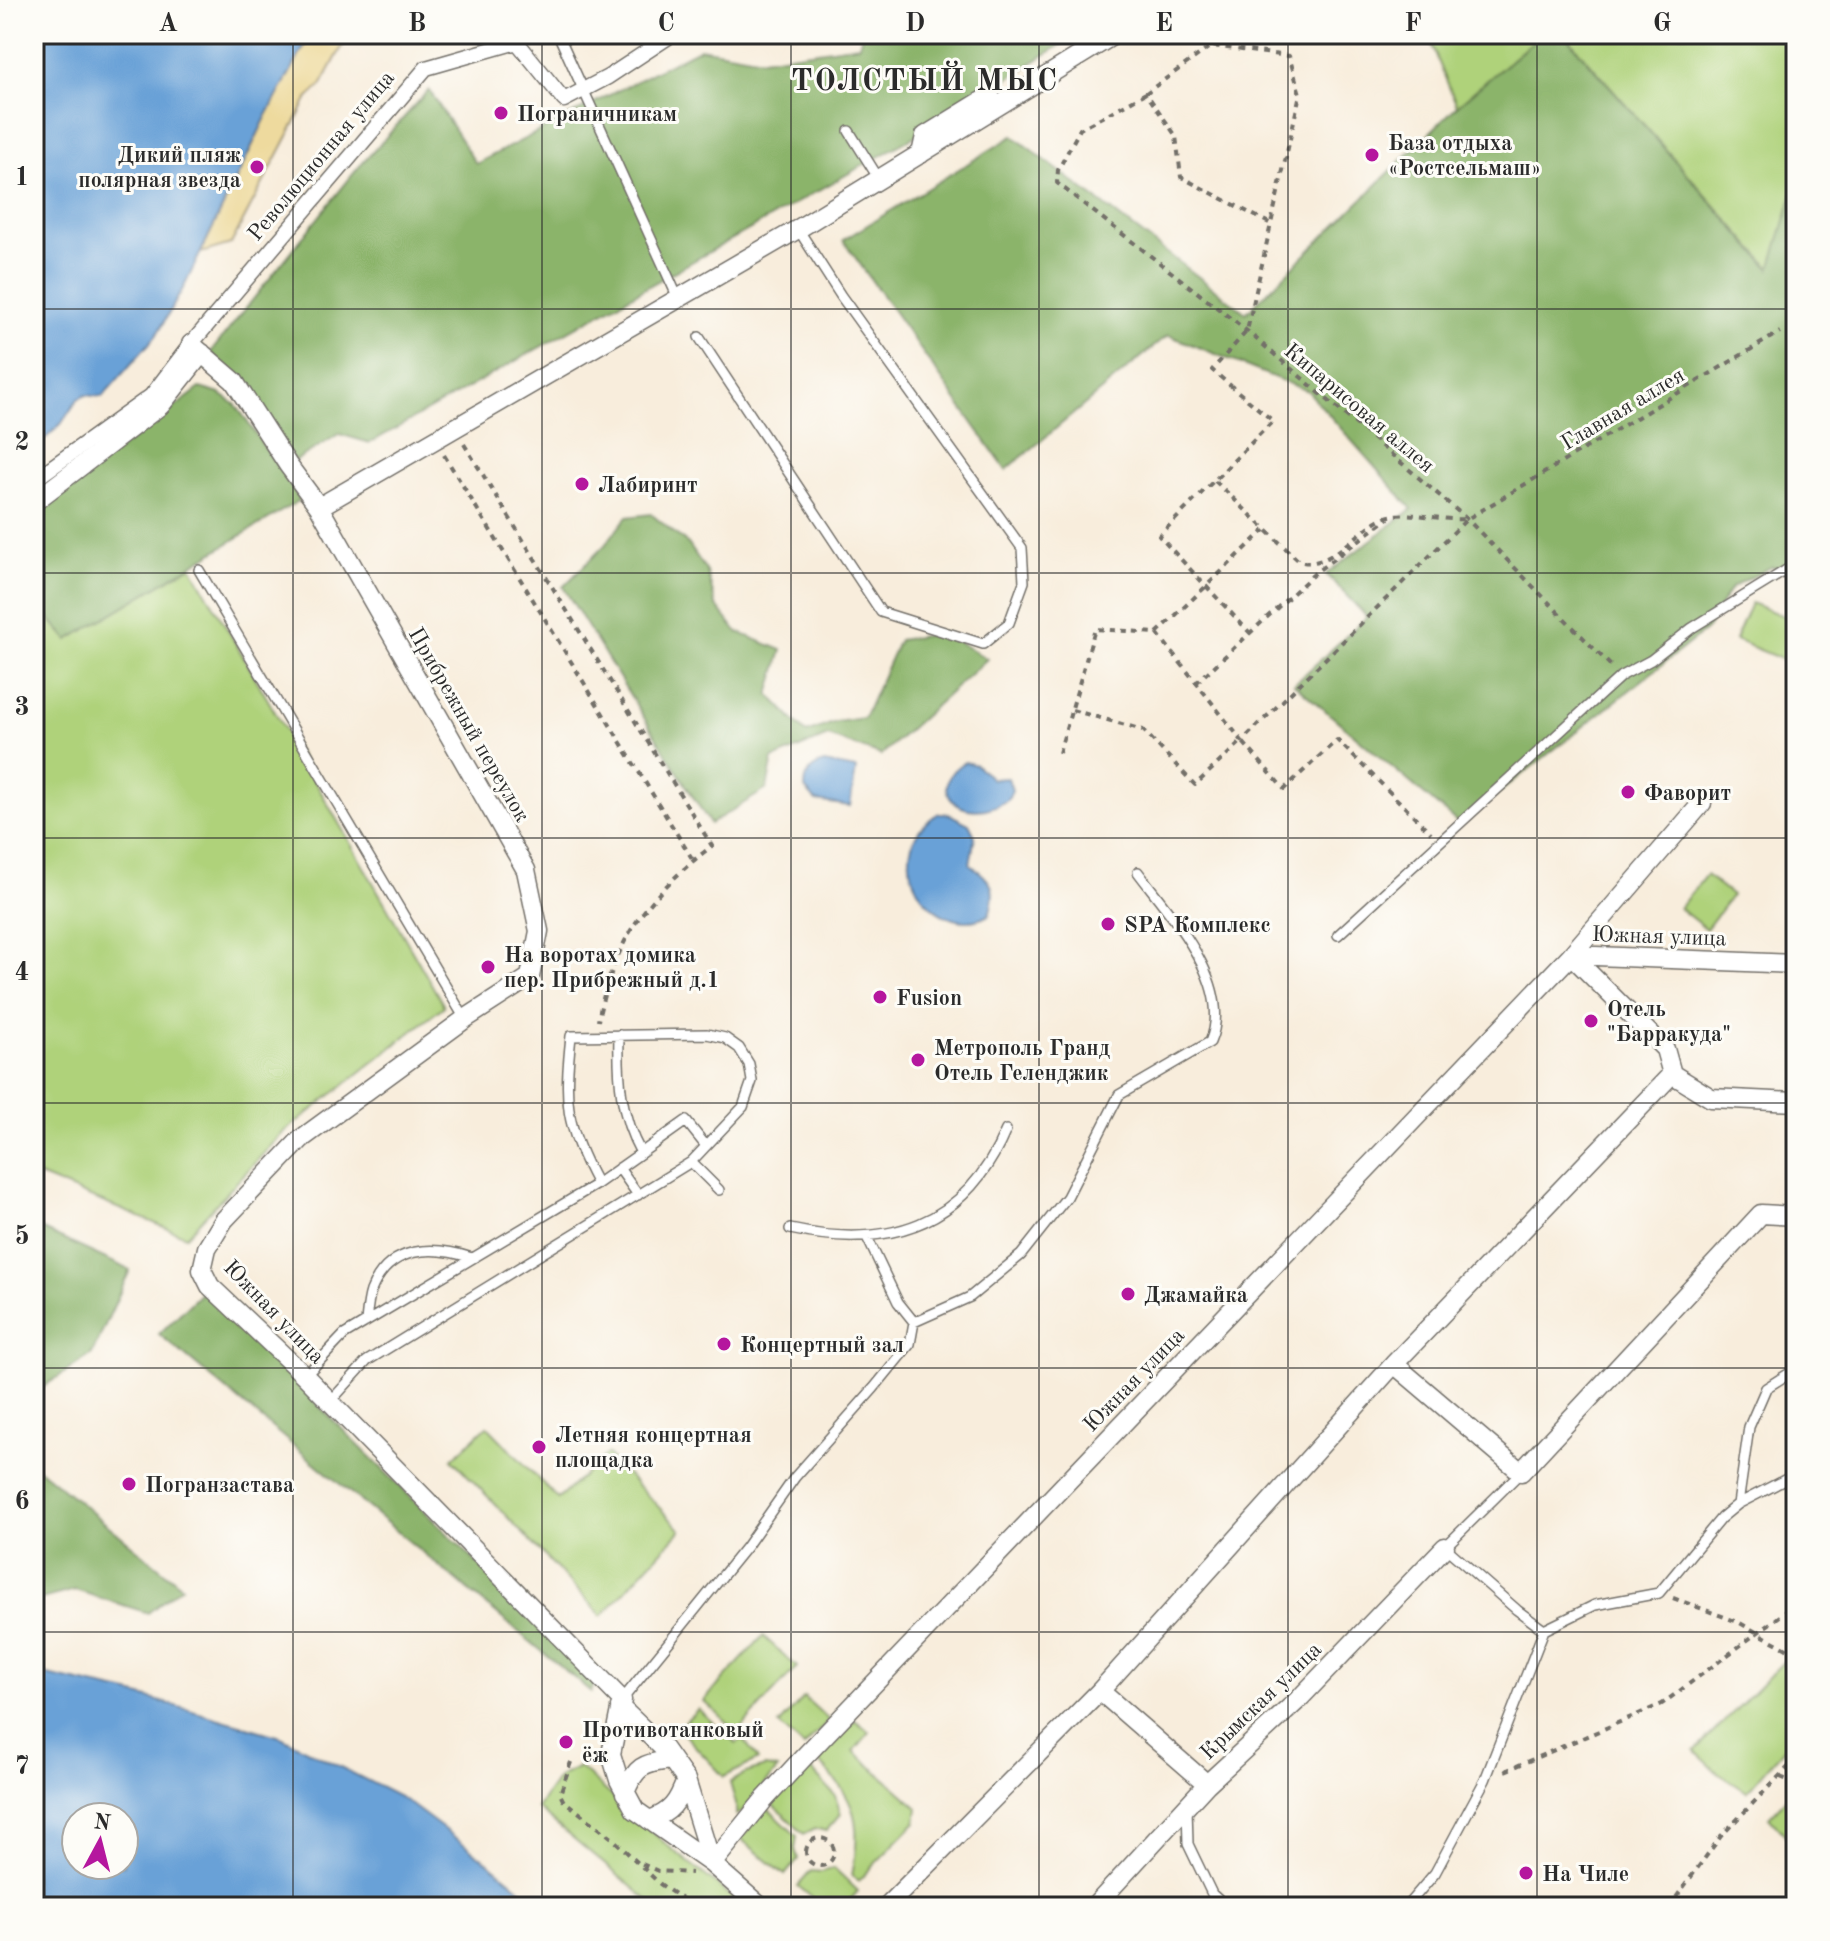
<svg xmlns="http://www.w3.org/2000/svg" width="1830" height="1941" viewBox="0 0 1830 1941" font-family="'Old Standard TT',serif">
	<rect width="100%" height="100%" fill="#fdfcf7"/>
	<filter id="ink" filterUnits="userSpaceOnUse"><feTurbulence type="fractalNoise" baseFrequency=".0125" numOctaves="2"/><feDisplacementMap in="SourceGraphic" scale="16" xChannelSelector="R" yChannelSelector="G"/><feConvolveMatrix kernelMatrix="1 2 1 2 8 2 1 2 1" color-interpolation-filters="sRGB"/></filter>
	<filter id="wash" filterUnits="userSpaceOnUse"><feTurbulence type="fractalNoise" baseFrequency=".006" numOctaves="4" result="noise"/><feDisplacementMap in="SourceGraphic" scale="32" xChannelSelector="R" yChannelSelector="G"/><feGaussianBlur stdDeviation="1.8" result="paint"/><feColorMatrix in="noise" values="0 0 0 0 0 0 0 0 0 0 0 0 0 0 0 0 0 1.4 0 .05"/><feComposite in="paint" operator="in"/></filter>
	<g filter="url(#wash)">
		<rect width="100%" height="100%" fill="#f8eddc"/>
		<!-- green -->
		<path fill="#afd27a" stroke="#6d7e52" stroke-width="2" d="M1427,34H1542L1457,106Z
			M1564,34H1796V185L1771,269Z
			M191,566L444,1006L283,1133L186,1236L34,1174V601L68,640Z
			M1751,603L1796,621V665L1735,640Z
			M1706,875L1732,895L1706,929L1679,908Z
			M487,1426L558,1499L607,1454L681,1530L602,1616L452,1459Z
			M763,1636L797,1667L737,1732L704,1701Z
			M1796,1649V1734L1747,1792L1718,1773L1695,1751Z
			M804,1697L829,1720L804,1747L779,1725Z
			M698,1709L736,1744L743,1738L758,1760L724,1777L678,1728Z
			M855,1720L870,1732L854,1751L918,1808L916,1822L858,1881L852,1876C862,1821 857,1800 817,1760Z
			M579,1767L668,1846L745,1907H656L537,1808L559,1777Z
			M765,1767L778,1769L741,1813L736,1815V1804L730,1783L746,1773Z
			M809,1767L835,1796L841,1814L826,1831L815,1828L804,1834L771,1803Z
			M1796,1788V1847L1769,1817Z
			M766,1807L797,1836L795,1849L798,1859L785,1875L741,1839Z
			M834,1868L858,1891L844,1907H823L798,1886L811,1871L822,1872Z"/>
		<!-- forest -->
		<path fill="#8bb46a" stroke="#5b704a" stroke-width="2" d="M862,34H1078L933,126L370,443L339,434L295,461L211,352L358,168L429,90L476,164L700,48L762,59L859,45Z
			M1542,34H1564L1770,269L1796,185V566L1771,567L1731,588L1706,630L1459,824L1294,684L1367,617L1326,574L1412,509L1308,391L1168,335L1006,470L843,240L1013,136L1246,313L1457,106Z
			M200,388L220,394L236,405L300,500L68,640L34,601V514Z
			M651,514L689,545L707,572L716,605L737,632L782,650L769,695L806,733L836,722L864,718L899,640L943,633L987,659L881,755L828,736L773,759L767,789L710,824L563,587L604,546L627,517Z
			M34,1226L130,1270L92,1354L34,1393Z
			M203,1291L596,1681L591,1692L159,1334Z
			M34,1465L182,1586L148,1613L75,1590L34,1601Z"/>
		<!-- sand -->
		<path fill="#eeda9e" stroke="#8c8264" stroke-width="2" d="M311,34H349L321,86L308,98L231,244L201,253L266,117Z"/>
		<!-- water -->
		<path fill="#69a1d7" stroke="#4a6681" stroke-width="2" fill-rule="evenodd" d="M34,34H311L266,117L185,285L156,336L102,397L86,395L78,399L61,424L34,449Z
			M965,762L976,765L992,779L1008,778L1012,790L1008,800C958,830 924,784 965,762Z
			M824,763L856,769L850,806L816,801L805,789C805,775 809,767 824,763Z
			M939,813L949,814L969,824L975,836L970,864C992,882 998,886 989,915C934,945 872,853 939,813Z
			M34,1672L138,1695L281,1737L402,1798L488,1862L542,1907H34ZM124,1817V1865H76V1817Z"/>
	</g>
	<g filter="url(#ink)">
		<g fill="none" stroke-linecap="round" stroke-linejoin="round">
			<defs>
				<path id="service" d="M558,34L678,298
					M849,131L879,179
					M1794,327H1796
					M699,337L881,612L983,644L1009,623L1024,582L1022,548L841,296L798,229
					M199,570L465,1019
					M1338,935L1621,676L1651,660L1692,628L1796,564
					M641,1153L686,1121L706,1146
					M691,1162L719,1190
					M619,1168L638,1195
					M790,1229C887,1250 965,1227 1006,1130
					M867,1237L898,1302L914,1322L970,1297L1021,1255L1067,1197L1119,1095L1210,1042C1235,985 1170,915 1138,872
					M366,1322C367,1312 368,1300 371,1291C389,1245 433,1245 472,1258
					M305,1376L344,1335L597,1184L641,1153C620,1115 618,1078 619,1035
					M330,1402L367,1361L691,1162L743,1107L752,1081L749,1064L739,1048L725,1038L707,1034L571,1036C564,1102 565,1125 597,1184
					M1521,1472L1445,1547L1517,1610L1544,1630L1595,1605L1659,1593L1721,1518L1738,1504L1796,1474
					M1738,1504L1749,1427L1766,1388L1796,1369
					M622,1700L746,1547L795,1477L874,1388L910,1344L914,1322
					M1187,1806L1188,1844L1212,1894L1226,1907
					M1406,1907L1435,1873L1485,1780L1544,1630
					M1795,1907L1796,1904"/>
				<path id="pedestrian" d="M34,480L151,396L191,344L426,68L517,42L564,100L608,77L673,34H680"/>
				<path id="minor" d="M921,154L925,136L990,96
					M191,344L234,381L288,465L319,507L526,870L539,931L530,977L465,1019L301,1139L224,1220L207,1248L202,1270L210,1286L305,1376L622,1700L611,1754L619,1780L635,1810L712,1864L761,1907
					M34,502L161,405L202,353
					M319,507L798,229L1115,34
					M1672,1074L1711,1098L1796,1102
					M1394,1364L1521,1472L1761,1214L1796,1216
					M1100,1691L1207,1784L1298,1700L1445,1547
					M620,1707L664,1749L686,1780L712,1864
					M625,1793C635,1767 643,1763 670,1760
					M649,1820C671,1813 678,1802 686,1780
					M712,1864L763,1801L803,1758L1571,955L1796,964
					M886,1907L1100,1691L1394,1364L1672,1074L1665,1049L1571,955L1702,803
					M1094,1907L1207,1784"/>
			</defs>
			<!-- service casing -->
			<use href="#service" stroke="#736f69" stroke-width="12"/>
			<!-- pedestrian casing -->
			<use href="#pedestrian" stroke="#736f69" stroke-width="17"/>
			<!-- minor casing -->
			<use href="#minor" stroke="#736f69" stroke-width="21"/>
			<!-- path -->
			<path stroke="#736f69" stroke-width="4" stroke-dasharray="6 6" stroke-linecap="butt" d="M1146,93L1080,129L1058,170L1057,183L1247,331L1467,519L1611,666
				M464,444L712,846C685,866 651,898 633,927C617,952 603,992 598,1021
				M444,455L693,860
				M1215,481L1299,561C1329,570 1354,534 1379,520C1403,507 1437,521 1464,519
				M1157,633L1265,530
				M1251,634L1159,536L1273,421L1212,370L1247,331L1271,224L1181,177L1176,136L1146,93L1211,46L1289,56L1300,94L1271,224
				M1196,683L1316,572L1389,518
				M1072,710L1143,730L1195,785L1242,741L1284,789L1337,740L1431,833
				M1059,753L1095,629L1157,633L1242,741L1467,519L1780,332
				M1673,1598L1738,1622L1796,1654
				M571,1762L560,1794L563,1800L612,1838L660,1884L693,1907
				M1505,1771L1662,1704L1796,1604
				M1780,1777L1796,1783
				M806 1852a14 14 0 1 1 28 0a14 14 0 1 1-28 0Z
				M642,1864L658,1871L691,1873
				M1669,1907L1721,1836L1796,1759"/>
			<!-- service -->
			<use href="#service" stroke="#fff" stroke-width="9"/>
			<!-- pedestrian -->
			<use href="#pedestrian" stroke="#fff" stroke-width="14"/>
			<!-- minor -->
			<use href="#minor" stroke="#fff" stroke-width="18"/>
		</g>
	</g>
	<!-- grid -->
	<path fill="none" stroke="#2b2b2b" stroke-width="2" stroke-opacity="0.55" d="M293,34V1907M542,34V1907M791,34V1907M1039,34V1907M1288,34V1907M1537,34V1907M34,309H1796M34,573H1796M34,838H1796M34,1103H1796M34,1368H1796M34,1632H1796"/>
	<!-- markers -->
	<g fill="#b5179e" stroke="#fdfcf7" stroke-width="3">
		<circle cx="501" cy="113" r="8"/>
		<circle cx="1372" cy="155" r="8"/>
		<circle cx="257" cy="167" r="8"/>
		<circle cx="582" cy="484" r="8"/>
		<circle cx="1628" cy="792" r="8"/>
		<circle cx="1108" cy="924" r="8"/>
		<circle cx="488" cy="967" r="8"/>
		<circle cx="880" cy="997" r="8"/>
		<circle cx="1591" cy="1021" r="8"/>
		<circle cx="918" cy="1060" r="8"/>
		<circle cx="1128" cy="1294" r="8"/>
		<circle cx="724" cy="1344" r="8"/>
		<circle cx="539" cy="1447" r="8"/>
		<circle cx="129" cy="1484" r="8"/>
		<circle cx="566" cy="1742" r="8"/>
		<circle cx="1526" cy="1873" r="8"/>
	</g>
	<g text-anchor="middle" stroke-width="6" stroke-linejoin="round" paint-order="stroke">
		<!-- poi labels -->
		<g font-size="22" font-weight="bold" fill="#2b2b2b" stroke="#fdfcf7" text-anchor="start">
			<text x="517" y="121">Пограничникам</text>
			<text x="1388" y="150">База отдыха<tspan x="1388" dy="25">«Ростсельмаш»</tspan></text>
			<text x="241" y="162" text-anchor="end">Дикий пляж<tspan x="241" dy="25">полярная звезда</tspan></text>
			<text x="598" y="492">Лабиринт</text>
			<text x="1644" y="800">Фаворит</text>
			<text x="1124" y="932">SPA Комплекс</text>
			<text x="504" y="962">На воротах домика<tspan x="504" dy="25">пер. Прибрежный д.1</tspan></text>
			<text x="896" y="1005">Fusion</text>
			<text x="1607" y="1016">Отель<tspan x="1607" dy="25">"Барракуда"</tspan></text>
			<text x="934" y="1055">Метрополь Гранд<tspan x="934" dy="25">Отель Геленджик</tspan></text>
			<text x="1144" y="1302">Джамайка</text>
			<text x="740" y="1352">Концертный зал</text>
			<text x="555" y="1442">Летняя концертная<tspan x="555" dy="25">площадка</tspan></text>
			<text x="145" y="1492">Погранзастава</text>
			<text x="582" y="1737">Противотанковый<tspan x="582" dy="25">ёж</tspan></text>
			<text x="1542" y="1881">На Чиле</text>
		</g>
		<!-- street labels -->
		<g font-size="22" fill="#2b2b2b" stroke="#fdfcf7">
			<text transform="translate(320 155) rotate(-50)" y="8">Революционная улица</text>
			<text transform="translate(1360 407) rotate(40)" y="8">Кипарисовая аллея</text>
			<text transform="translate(1622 408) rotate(-31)" y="8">Главная аллея</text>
			<text transform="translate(470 724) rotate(60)" y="8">Прибрежный переулок</text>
			<text transform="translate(1659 935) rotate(2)" y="8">Южная улица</text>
			<text transform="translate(275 1311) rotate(46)" y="8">Южная улица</text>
			<text transform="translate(1133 1379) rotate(-46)" y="8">Южная улица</text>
			<text transform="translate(1260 1700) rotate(-44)" y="8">Крымская улица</text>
		</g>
		<!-- district labels -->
		<g font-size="30" font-weight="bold" letter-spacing="2" fill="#2b2b2b" stroke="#fdfcf7">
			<text x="925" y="90">ТОЛСТЫЙ МЫС</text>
		</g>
	</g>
	<!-- margin -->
	<rect width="1830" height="1941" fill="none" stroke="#fdfcf7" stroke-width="88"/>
	<!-- north arrow -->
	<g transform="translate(100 1841) rotate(7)"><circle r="38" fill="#fdfcf7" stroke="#a9a8a5" stroke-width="2"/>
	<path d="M0-6L14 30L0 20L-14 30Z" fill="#b5179e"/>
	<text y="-12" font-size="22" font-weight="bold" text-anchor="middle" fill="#2b2b2b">N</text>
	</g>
	<rect x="44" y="44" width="1742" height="1853" fill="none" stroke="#2b2b2b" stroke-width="3"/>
	<g font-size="26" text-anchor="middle" font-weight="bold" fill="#2b2b2b">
		<text x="168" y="31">A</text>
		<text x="417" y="31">B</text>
		<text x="666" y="31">C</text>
		<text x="915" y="31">D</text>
		<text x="1164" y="31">E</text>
		<text x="1413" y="31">F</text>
		<text x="1662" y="31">G</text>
		<text x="22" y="185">1</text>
		<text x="22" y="450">2</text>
		<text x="22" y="715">3</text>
		<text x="22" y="980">4</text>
		<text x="22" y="1244">5</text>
		<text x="22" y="1509">6</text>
		<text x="22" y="1774">7</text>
	</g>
</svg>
